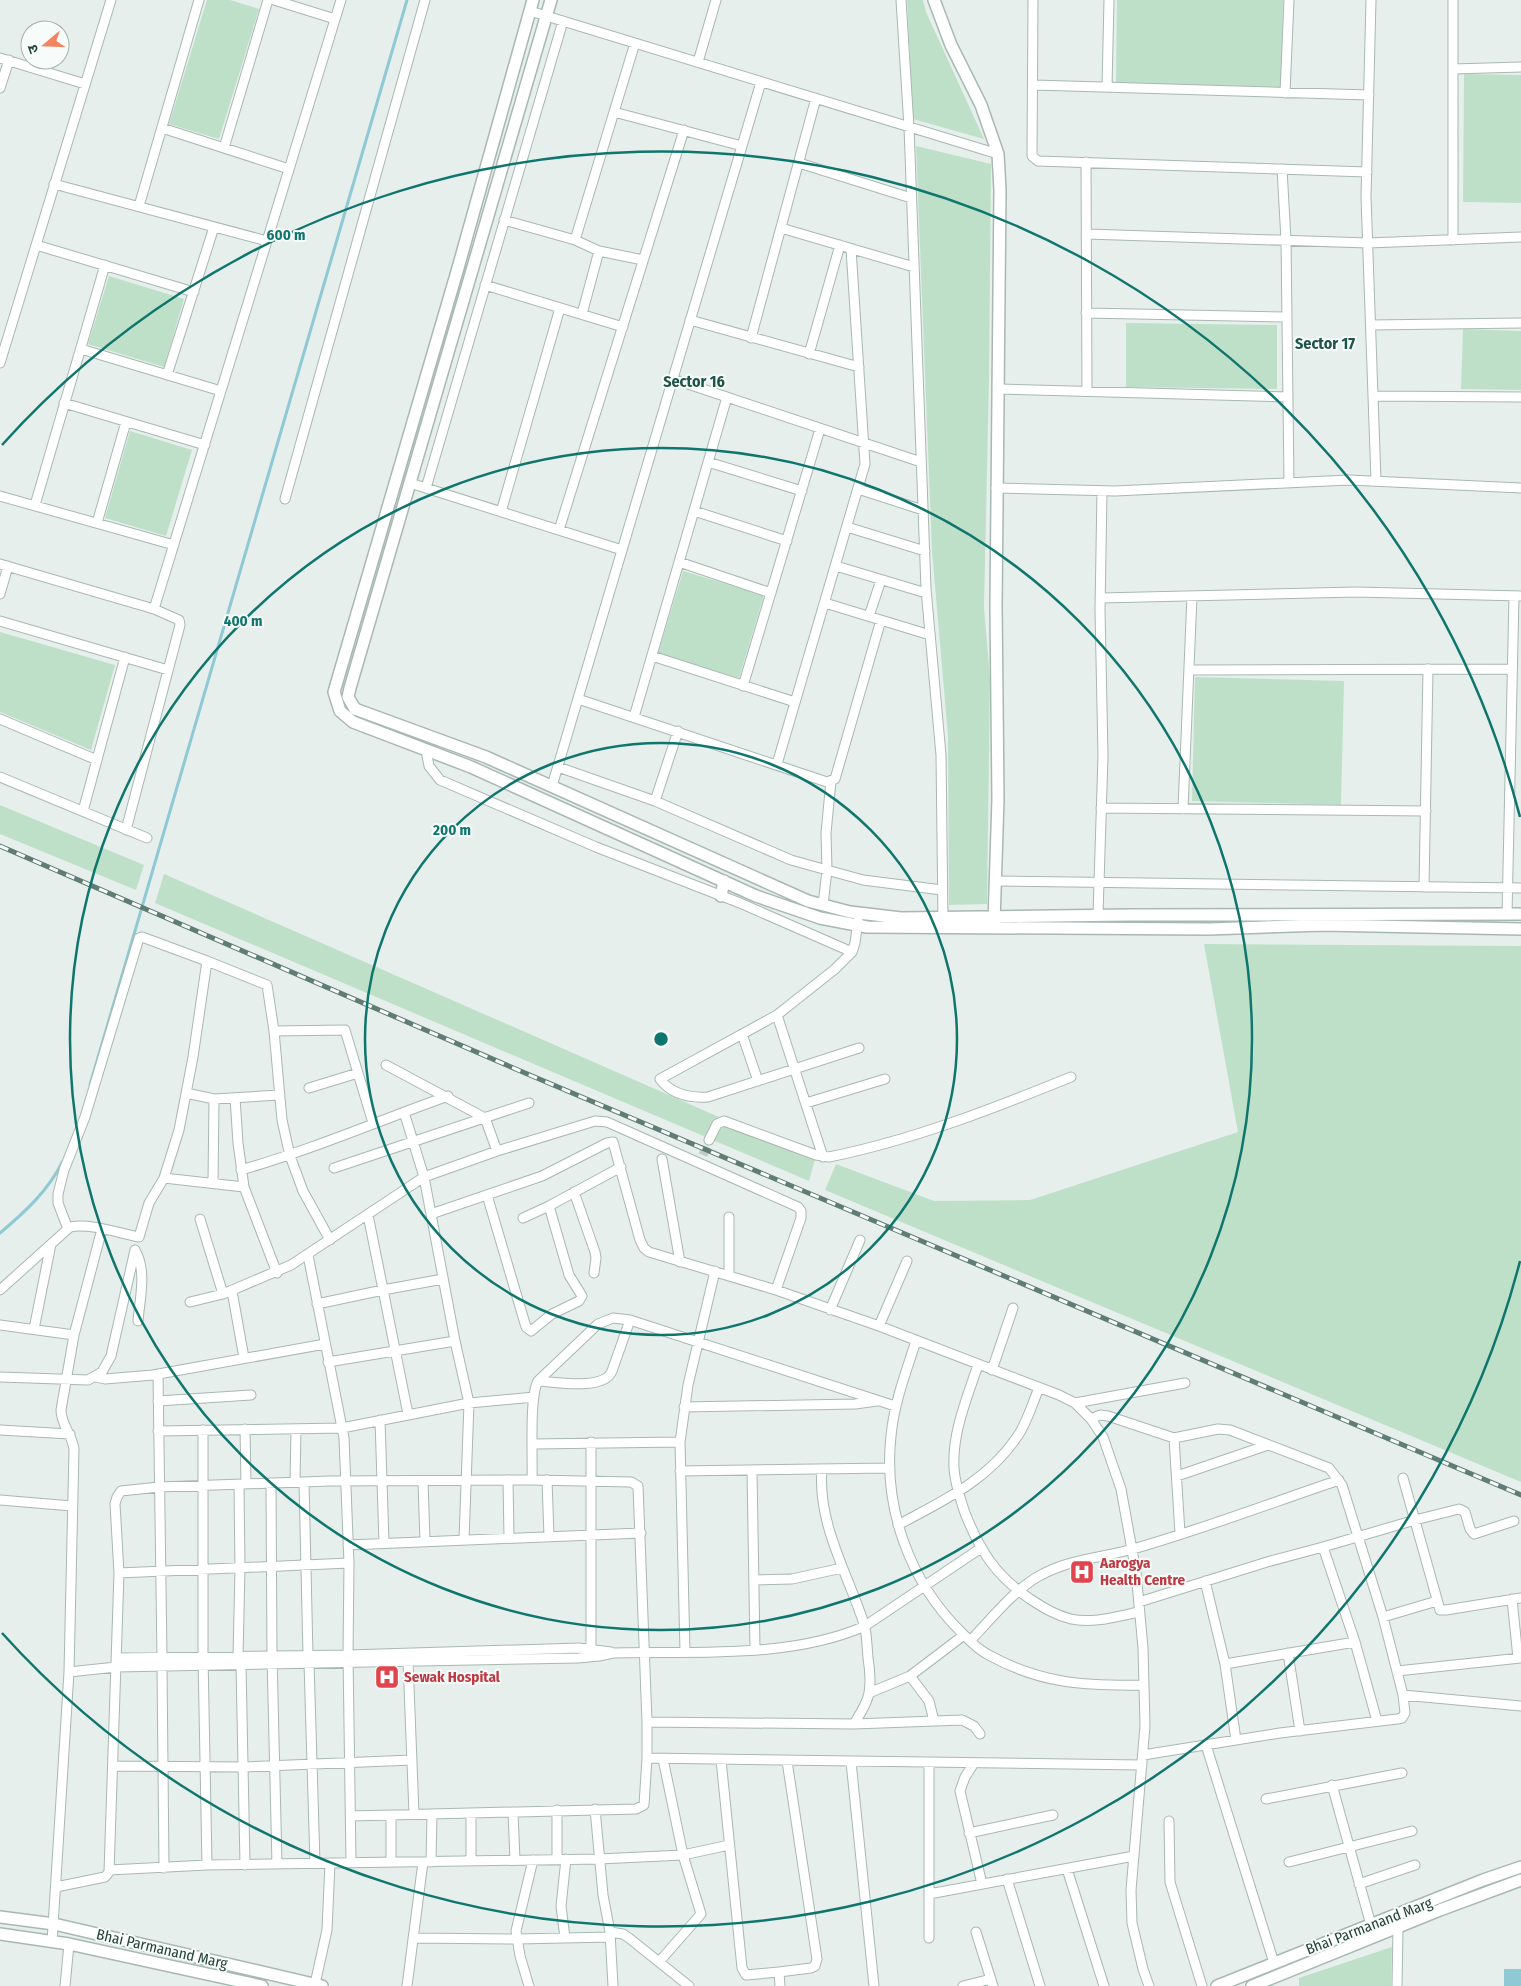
<svg xmlns="http://www.w3.org/2000/svg" width="1521" height="1986" viewBox="0 0 1521 1986" font-family="'Fira Sans Condensed','Noto Sans Devanagari',sans-serif">
	<rect width="100%" height="100%" fill="#e6efeb"/>
	<!-- green -->
	<path fill="#bfe0c8" d="M207,0H230L259,9L219,139L169,124Z
		M907,0H923L926,12L984,139L913,119Z
		M1117,0H1283L1282,87L1116,83Z
		M1464,74L1521,75V203L1463,202Z
		M916,146L991,164L989,379L984,608L990,678L987,904L949,905L948,736L932,551Z
		M109,276L184,299L164,367L88,344Z
		M1126,323L1277,325V389L1126,387Z
		M1463,329L1521,331V390L1461,389Z
		M130,431L192,450L166,536L105,518Z
		M683,571L764,595L739,678L658,654Z
		M0,632L115,665L91,750L0,712Z
		M1195,677L1344,681L1341,805L1192,801Z
		M0,805L144,865L136,890L0,834Z
		M164,874L815,1159L809,1181L155,903Z
		M1204,944L1521,946V1482L825,1190L836,1164L934,1201L1030,1200L1238,1132Z
		M1392,1947L1391,1986H1299V1978Z"/>
	<!-- water -->
	<path fill="#8ec9d4" d="M1504,1969H1521V1986H1504Z"/>
	<g fill="none" stroke-linecap="round" stroke-linejoin="round">
		<!-- stream -->
		<path stroke="#8ec9d4" stroke-width="3" d="M90,1085L407,0
			M0,1233C25,1212 48,1191 63,1161"/>
		<!-- minor-tunnel -->
		<path stroke="#bfccc8" stroke-width="9" stroke-dasharray="9 4.5" stroke-linecap="butt" d="M703,1155L709,1140"/>
		<defs>
			<path id="minor" d="M274,0L335,19
				M901,0L909,127L926,589L941,755L943,922
				M1033,0L1032,156L1038,161L1367,172
				M1371,0L1366,197L1376,481
				M1453,0V240
				M530,11L998,154
				M0,58L85,84
				M698,62L716,0
				M1453,69L1521,67
				M1034,85L1369,95
				M1107,87L1109,0
				M0,88L9,60
				M1285,93L1289,0
				M614,112L742,146
				M162,128L289,169
				M224,148L268,0
				M1086,162L1087,391
				M799,163L911,198
				M1282,169L1286,240L1289,483
				M54,184L267,241
				M139,206L199,0
				M504,220L575,240L599,251L643,260
				M781,228L914,267
				M1086,234L1368,243L1521,237
				M575,240L635,43
				M36,245L194,292
				M485,285L623,327
				M1086,313L1287,317
				M582,314L599,251
				M690,320L859,367
				M1371,325L1521,323
				M751,338L816,98
				M81,349L221,391
				M809,354L840,245
				M0,363L111,0
				M167,375L214,227
				M673,379L921,462
				M998,389L1288,397
				M1373,396L1521,397
				M64,403L205,445
				M708,462L802,491
				M410,483L622,550
				M426,488L563,21
				M996,488L1115,491L1349,480L1521,488
				M858,489L923,510
				M0,496L174,545
				M285,499L425,0
				M35,505L105,265
				M694,511L787,541
				M501,512L560,308
				M97,523L126,422
				M847,527L925,551
				M559,530L684,130
				M679,562L771,593
				M0,564L154,609L179,620L180,625L126,830
				M836,566L926,593
				M0,594L8,566
				M1100,598L1356,592L1521,596
				M825,603L930,635
				M154,609L341,0
				M869,616L881,580
				M0,621L168,670
				M652,656L795,702
				M1190,670L1512,669
				M743,686L820,429
				M578,699L827,782L835,779L881,620
				M634,717L727,397
				M0,719L97,760
				M426,750L429,766L440,780L596,847L740,903L852,952
				M777,764L865,464L851,249
				M558,767L655,801L791,860L863,880L942,890
				M0,777L147,838
				M552,786L761,82
				M655,801L678,731
				M1101,808L1426,811
				M1183,809L1192,596
				M83,811L125,657
				M995,881L1521,888
				M1424,887L1428,669
				M823,905L827,870L826,833L831,781
				M1507,914L1514,596
				M1098,915L1103,756L1100,610L1102,491
				M858,921L855,943L852,952L835,969L777,1015L660,1079C671,1094 690,1098 708,1097L859,1048
				M777,1015L823,1157
				M274,1031L345,1030L373,1123
				M742,1034L758,1081
				M386,1065L485,1118L497,1151
				M309,1088L358,1073
				M186,1093L214,1099L279,1095
				M235,1098L238,1143L244,1187L277,1273
				M806,1103L885,1079
				M404,1112L424,1177L455,1341L469,1403L464,1540
				M709,1140L717,1124L724,1121L816,1155L829,1157C913,1140 992,1109 1071,1077
				M662,1159L680,1262
				M334,1168L529,1103
				M241,1170C311,1150 378,1121 448,1096
				M164,1178L244,1187
				M213,1183L214,1099
				M574,1192L595,1252L596,1258L594,1273
				M487,1195L526,1327L531,1331L552,1314L579,1301L582,1296L569,1275L549,1206L523,1218
				M549,1206L621,1167
				M431,1214L542,1176L607,1143L613,1142L640,1240L644,1248L649,1252L776,1290L879,1326L1059,1395L1075,1403L1091,1419L1103,1437L1121,1489L1136,1572L1143,1648L1145,1726L1131,1890L1132,1923L1143,1969L1149,1986
				M368,1215L408,1414
				M200,1219L223,1294
				M68,1229L58,1203V1194L64,1170L85,1117L139,938L142,937L207,961L267,985L274,1031L282,1120L290,1156L303,1191L330,1240
				M135,1250C147,1271 140,1297 138,1321
				M308,1255L344,1438L349,1563L348,1655L351,1862
				M729,1276V1217
				M0,1290L70,1227C90,1223 119,1233 139,1237L149,1203L164,1178L179,1130L193,1057L207,961
				M232,1291L244,1358
				M190,1302L223,1294L291,1265L424,1177L497,1151L595,1121L607,1122L798,1207L801,1211V1218L776,1290
				M317,1304L383,1290L443,1279
				M830,1310L860,1240
				M0,1325L74,1335
				M879,1326L907,1261
				M34,1329L51,1244
				M916,1341C906,1372 894,1403 891,1436C883,1508 910,1582 961,1632C969,1640 977,1649 987,1654C1040,1684 1085,1686 1144,1685
				M328,1362L455,1341
				M978,1365C967,1398 952,1433 954,1468C955,1484 960,1498 965,1513C980,1551 996,1576 1030,1599C1044,1608 1055,1615 1071,1619C1093,1624 1118,1616 1139,1612
				M992,1370L1013,1308
				M158,1374L162,1657
				M0,1377L88,1380L102,1372L111,1356L135,1250
				M96,1377L105,1379L153,1375L325,1344
				M538,1381C556,1382 604,1391 612,1371L630,1320
				M158,1401L251,1395
				M1075,1403L1185,1383
				M684,1407L855,1404L877,1401
				M1091,1419L1100,1415L1108,1416L1174,1438L1180,1533
				M380,1420L384,1543
				M245,1429L246,1484
				M0,1430L70,1434
				M203,1430V1656L207,1865
				M158,1431L342,1428L469,1403L534,1397
				M1174,1438L1218,1429L1230,1430L1329,1468L1342,1485L1383,1617L1403,1695
				M591,1442V1652
				M533,1444L680,1442
				M822,1469C817,1523 848,1574 864,1624C867,1634 867,1647 868,1658C870,1670 871,1681 869,1693C867,1704 860,1714 854,1724
				M752,1470L755,1649
				M680,1471L889,1468
				M1177,1476L1268,1445
				M1403,1478L1440,1610H1446L1521,1598
				M508,1480L509,1538
				M532,1480C533,1458 529,1397 538,1381L598,1324L613,1318L630,1320L895,1406
				M547,1480L549,1536
				M423,1481L425,1541
				M295,1482L296,1429
				M304,1482L308,1655
				M271,1483L272,1656L277,1864
				M0,1500L72,1506
				M898,1525C944,1500 987,1481 1017,1437C1027,1423 1032,1404 1039,1388
				M348,1545L641,1533
				M1323,1547L1355,1642L1377,1721
				M119,1573L349,1563
				M754,1580L792,1579L842,1568
				M1205,1581L1225,1664L1236,1740
				M1512,1599L1518,1658
				M1139,1602L1267,1562L1323,1547L1415,1520L1459,1509L1465,1512L1470,1529L1474,1534L1514,1521
				M1383,1617L1437,1601
				M970,1641C990,1620 1014,1590 1039,1576C1069,1559 1101,1558 1133,1549C1203,1529 1271,1503 1339,1480
				M685,1652L680,1442L688,1385L715,1271
				M1288,1653L1300,1731
				M238,1656L240,1568L239,1484
				M117,1658L348,1655L579,1648L611,1652
				M408,1661L414,1814
				M309,1663L315,1863
				M1225,1664L1355,1642
				M241,1665L245,1865
				M162,1667L164,1868
				M1397,1671L1521,1658
				M69,1672L116,1667L578,1658L599,1656L613,1653C693,1651 791,1659 865,1626L981,1548
				M910,1676L929,1701L934,1721
				M869,1693L910,1676L964,1635
				M647,1722L854,1724L962,1720L974,1726L980,1734
				M1206,1745L1274,1963
				M1143,1755L1280,1733L1397,1719L1402,1718L1405,1713L1403,1695L1521,1706
				M647,1758L1142,1765
				M721,1760L742,1968L746,1975L779,1972
				M851,1762L874,1986
				M929,1763V1938
				M974,1763L965,1777L960,1791L982,1884
				M114,1766L243,1767L412,1760
				M1332,1785L1371,1925
				M1266,1799L1402,1773
				M595,1809L603,1895L610,1932L613,1986
				M513,1812L515,1860
				M391,1815V1862
				M1169,1821L1170,1882L1202,1986
				M969,1833L1053,1815
				M557,1859V1810
				M471,1861V1813
				M431,1862L432,1814
				M1289,1862L1412,1831
				M1067,1869L1104,1986
				M109,1870L207,1865L599,1859L683,1855L729,1845
				M1007,1879L1040,1986
				M1359,1884L1415,1865
				M56,1887L105,1877L109,1872L119,1573L115,1504L117,1497L121,1491L159,1487L330,1481L532,1480L631,1482L638,1486L647,1722V1758L644,1805L636,1809L351,1816
				M929,1894L1134,1856
				M610,1932L623,1934L629,1938L689,1986
				M976,1932L993,1986
				M413,1938L517,1939L610,1937
				M565,1938L561,1906L566,1859
				M52,1942L69,1672L74,1449C72,1434 61,1425 61,1410L74,1335L102,1229
				M659,1962L701,1914L683,1855L663,1759
				M315,1984L327,1930L330,1863
				M65,1986L69,1944
				M407,1986L423,1862
				M529,1986L520,1956L516,1931L533,1860
				M780,1986L779,1972L811,1968L815,1966L817,1959L787,1761
				M963,1986L991,1979
				M1397,1986L1398,1927"/>
			<path id="tertiary" d="M533,0L458,268L334,692L340,711L353,722L471,767L756,896L820,918L867,927L1209,929L1323,925L1521,929
				M551,0L350,688L348,697L355,709L486,757L808,901L850,912L901,918L1130,915L1521,914
				M934,0L951,45L981,105L998,154L1000,190L996,606L998,799L994,922
				M721,896L724,881
				M0,1917L54,1924L322,1986
				M0,1934L69,1944L262,1986
				M1217,1986L1483,1880L1521,1867
				M1252,1986L1440,1910L1521,1880"/>
		</defs>
		<!-- minor casing -->
		<use href="#minor" stroke="#a8b8b2" stroke-width="11"/>
		<!-- tertiary casing -->
		<use href="#tertiary" stroke="#a8b8b2" stroke-width="14"/>
		<!-- minor -->
		<use href="#minor" stroke="#fff" stroke-width="9"/>
		<!-- tertiary -->
		<use href="#tertiary" stroke="#fff" stroke-width="11"/>
		<defs>
			<path id="rail" d="M0,846L518,1070L1521,1495"/>
		</defs>
		<!-- rail casing -->
		<use href="#rail" stroke="#5f7d75" stroke-width="5"/>
		<!-- rail -->
		<use href="#rail" stroke="#f7fbf9" stroke-width="3" stroke-dasharray="9" stroke-linecap="butt"/>
	</g>
	<!-- distance rings -->
	<g fill="none" stroke="#0f766e" stroke-width="2.5">
		<circle cx="661" cy="1039" r="296"/>
		<circle cx="661" cy="1039" r="591"/>
		<path d="M1520 1261A887 887 0 0 1 2 1633M2 445A887 887 0 0 1 1520 817"/>
	</g>
	<!-- icons -->
	<defs>
		<symbol id="hospital-square" viewBox="-11 -11 22 22"><rect x="-9" y="-9" width="18" height="18" rx="4" fill="#e0444e" stroke="#f7fbf9"/><path d="M-5-5h3v3.5h4V-5h3V5h-3V1.5h-4V5h-3Z" fill="#fff"/></symbol>
	</defs>
	<g fill-rule="evenodd">
		<use href="#hospital-square" x="1068" y="1558" width="28" height="28"/>
		<use href="#hospital-square" x="373" y="1663" width="28" height="28"/>
	</g>
	<g text-anchor="middle" stroke-width="4" stroke-linejoin="round" paint-order="stroke">
		<!-- health labels -->
		<g font-size="15" font-weight="bold" fill="#be3a42" stroke="#f7fbf9" text-anchor="start">
			<text x="1100" y="1568">Aarogya<tspan x="1100" dy="17">Health Centre</tspan></text>
			<text x="404" y="1682">Sewak Hospital</text>
		</g>
		<!-- street labels -->
		<g font-size="15" fill="#24423a" stroke="#f7fbf9">
			<text transform="translate(1369 1926) rotate(-21)" y="5">Bhai Parmanand Marg</text>
			<text transform="translate(162 1949) rotate(13)" y="5">Bhai Parmanand Marg</text>
		</g>
		<!-- neighbourhood labels -->
		<g font-size="16" font-weight="bold" fill="#1f5548" stroke="#f7fbf9">
			<text x="1325" y="349">Sector 17</text>
			<text x="694" y="387">Sector 16</text>
		</g>
	</g>
	<circle cx="661" cy="1039" r="8" fill="#0f766e" stroke="#f7fbf9" stroke-width="2.5"/>
	<g font-size="15" text-anchor="middle" font-weight="bold" fill="#0f766e" stroke="#f7fbf9" stroke-width="4" stroke-linejoin="round" paint-order="stroke">
		<text x="286" y="240">600 m</text>
		<text x="243" y="626">400 m</text>
		<text x="452" y="835">200 m</text>
	</g>
	<!-- north arrow -->
	<g transform="translate(45 45) rotate(251)"><circle r="24" fill="#f7fbf9" stroke="#a3b1ad"/>
	<path d="M0-4L9 19L0 12L-9 19Z" fill="#f4845f"/>
	<text y="-8" font-size="14" font-weight="bold" text-anchor="middle" fill="#24423a">उ</text>
	</g>
</svg>
